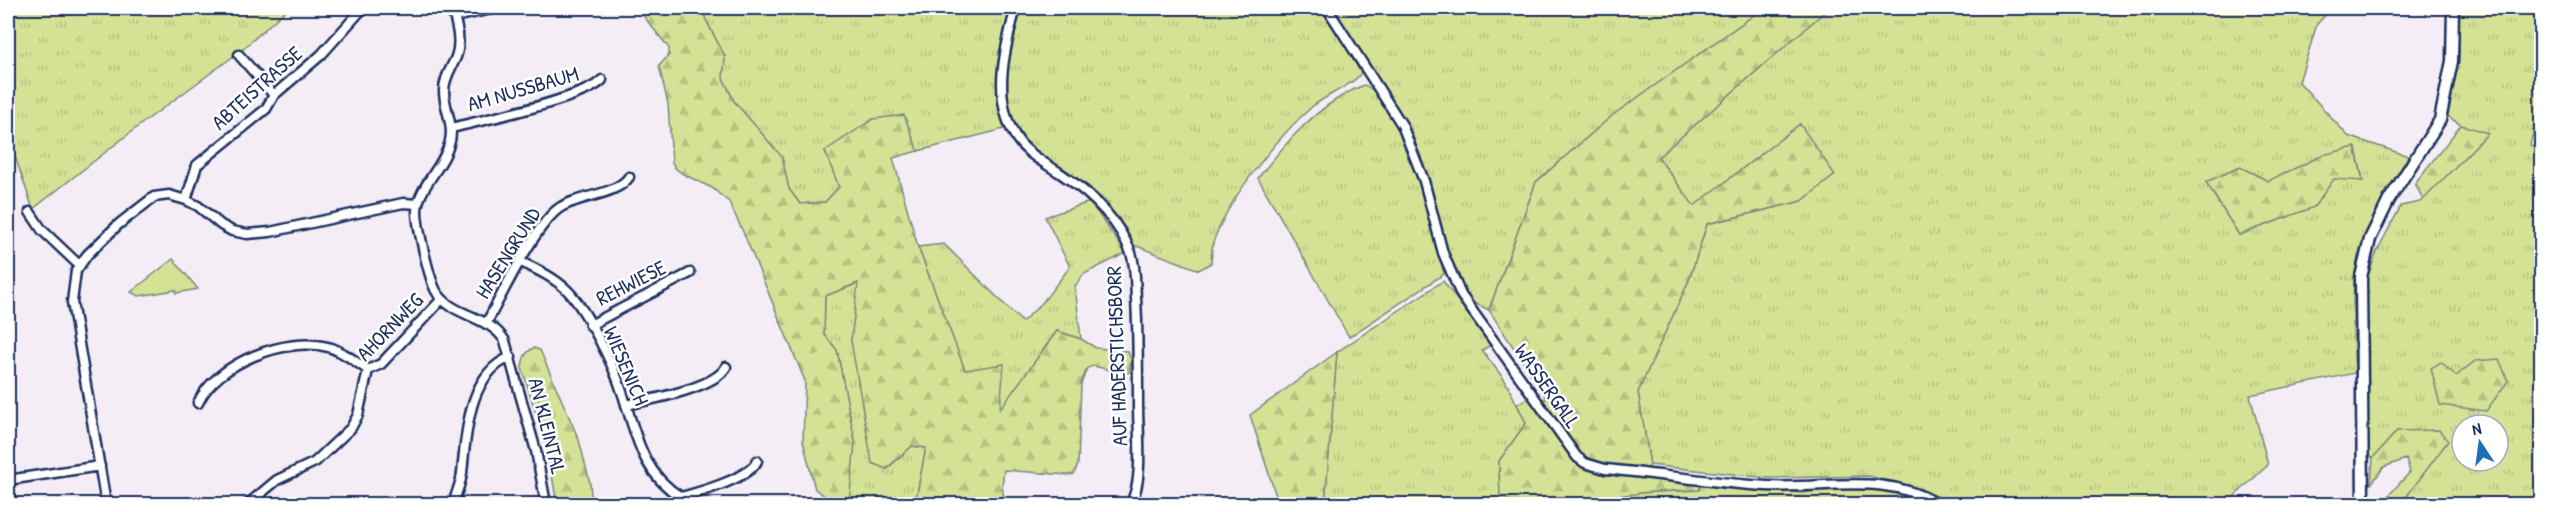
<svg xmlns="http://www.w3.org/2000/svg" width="2549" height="512" viewBox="0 0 2549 512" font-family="'Patrick Hand',sans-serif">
	<defs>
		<pattern id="grass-tufts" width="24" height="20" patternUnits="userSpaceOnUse" patternTransform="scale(1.5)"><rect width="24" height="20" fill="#d5e295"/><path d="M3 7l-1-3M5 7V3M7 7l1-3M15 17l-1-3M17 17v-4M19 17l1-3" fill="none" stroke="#b6c283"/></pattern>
		<pattern id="forest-firs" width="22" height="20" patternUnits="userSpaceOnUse" patternTransform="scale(1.5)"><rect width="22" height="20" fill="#d5e295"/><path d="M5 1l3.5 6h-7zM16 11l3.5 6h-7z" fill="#b6c283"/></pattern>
	</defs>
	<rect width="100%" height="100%" fill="#f4edf6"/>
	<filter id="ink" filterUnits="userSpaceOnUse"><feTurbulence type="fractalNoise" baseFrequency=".0167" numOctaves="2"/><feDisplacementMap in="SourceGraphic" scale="12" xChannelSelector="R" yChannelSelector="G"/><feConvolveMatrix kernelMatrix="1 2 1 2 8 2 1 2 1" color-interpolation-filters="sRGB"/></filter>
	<g filter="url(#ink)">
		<!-- grass -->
		<path fill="url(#grass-tufts)" stroke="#78887a" stroke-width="1.5" fill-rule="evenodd" d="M8,8H288L242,50L140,125L33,209L8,136V113L11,109L8,108Z
			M702,8H1011C999,57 992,77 1008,128L918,151L905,118L825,151L839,187L825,202L800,204L789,189L781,157L734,101L723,78L725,57L706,20Z
			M1022,8H1323L1361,73C1356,83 1325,96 1313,106C1279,135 1229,198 1214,240C1211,247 1212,256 1211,263L1199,270L1131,244L1107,203L1086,184L1044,157L1024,141L1013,119L1007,96L1005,74L1011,37Z
			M1331,8H1764L1613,115L1536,182L1489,310L1471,302L1462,289L1446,249L1412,134Z
			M1829,8H2332L2317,24L2299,82L2348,136L2408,156C2392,185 2365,225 2358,256C2350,294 2353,335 2355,373L2250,395L2268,465L2226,504H1947L1937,497L1870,476L1769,478L1650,465L1638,392L1689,280L1707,224L1802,201L1800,124L1694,207L1658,157ZM2356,148L2363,181L2334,178L2314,207L2239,235L2206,182L2240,167L2268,181Z
			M2458,8H2541V101L2530,145L2542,150V501L2539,504H2401L2447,441L2397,431L2373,458L2367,456L2364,287L2377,251L2401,206L2420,202L2487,134L2461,125L2447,116L2459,55ZM2462,425H2498V461H2462Z
			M1364,85C1405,98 1433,233 1444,274L1349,337L1258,178C1288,140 1319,103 1364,85Z
			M1090,202L1126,253L1084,274L1075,286L1081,339L1057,331L1000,410L965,370L918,247L944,244L1022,322L1042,303L1070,267L1045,217Z
			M1443,281L1491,345L1482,350L1506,382L1526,423L1499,461L1500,499L1525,504H1325L1337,352Z
			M859,283L851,341L887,469L912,446L926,448L915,504L848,503L855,442L837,350L824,334L825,296Z
			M1702,483L1802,493L1846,487L1894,492L1931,504H1547L1637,493L1698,490Z"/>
		<!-- forest -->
		<path fill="url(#forest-firs)" stroke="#78887a" stroke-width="1.5" d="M637,8H702L706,20L725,57L723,78L734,101L782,157L789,189L800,204L825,202L839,187L825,151L873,119L904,115L918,151L893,158L918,247L965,370L1004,364L1000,409L1057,331L1081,339L1096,348L1128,351L1131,360L1130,371L1126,374L1094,366L1087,368L1081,384L1078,464L1074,474L1068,475L1004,470L1002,486L1005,504H915L926,448L912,446L886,469L872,463L851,341L858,283L825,296L824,334L837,350L855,442L849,503L851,504H833V502L815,489L803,441L805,381L744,234L729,202L712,188L683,174L675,168L672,162L668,104L659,66L669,55V48Z
			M1764,8H1829L1658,157L1694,206L1800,124L1835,175L1802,201L1707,224L1689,280L1638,392L1650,465L1645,477L1702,483L1699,490C1677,491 1655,491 1634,494C1587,499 1546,509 1500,499L1499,461L1526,423L1517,404L1529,397L1547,399L1489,310L1536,182L1613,115Z
			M2461,125L2488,133L2423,200L2415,183Z
			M2355,147L2363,181L2334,179L2314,207L2239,235L2206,182L2240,167L2268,181L2323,155Z
			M534,348L540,350L579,440L590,483L592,504H557L548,453L522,368C523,358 525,352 534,348Z
			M1337,352L1325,504H1277L1276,496L1250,415Z
			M2499,359L2508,381L2486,411L2440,405L2431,368L2441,362L2456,376L2475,361Z
			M2439,430L2448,441L2401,504H2394L2388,496L2410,472L2406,459L2384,467L2371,484L2373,458L2397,431Z"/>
		<!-- park -->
		<path fill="#d5e295" stroke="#78887a" stroke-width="1.5" d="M173,259L198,289L176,293V290L139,296L131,292Z"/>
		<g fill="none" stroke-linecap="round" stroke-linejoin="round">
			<defs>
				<path id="minor" d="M452,8C456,23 462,42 456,57C451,69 444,78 444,91C444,108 454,124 450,141C446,160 430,176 422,193C419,199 417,205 417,211C417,226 429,278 436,291C451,317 490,315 505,341L536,451L546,504
					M1016,8C1004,50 990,104 1020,143C1030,155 1046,164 1060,173C1090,193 1118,218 1131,253C1136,267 1135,283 1136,298C1138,334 1138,370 1138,406C1138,433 1144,483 1130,504
					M1327,8L1402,125L1424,181L1443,253L1461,295L1577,457L1585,463L1605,469C1659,474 1712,483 1766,486C1825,490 1882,471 1938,504
					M454,17L497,8
					M239,55L274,95
					M451,128C479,121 587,98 602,80
					M186,200L197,165L266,109L274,95L321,55L363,8
					M30,212L42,230L79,265
					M521,262C538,270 555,278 568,291C587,311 614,366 622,392C636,433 641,473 681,497C700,492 750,478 757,461
					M486,324C502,295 534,227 558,209C577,195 616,196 629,177
					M590,325L690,273
					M368,370L381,364L442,299
					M198,403C216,363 286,336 328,347C343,351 356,362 368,370
					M626,405C649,400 715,388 726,367
					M8,480L100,466
					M8,483L11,504
					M106,504L72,302L76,271L87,255L119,224L154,197L169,195L186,200L198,206L221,225L232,231L247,234L270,232L403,203L418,204
					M248,504L277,480L315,462L351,428L358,415L368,370
					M453,504C456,494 461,483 462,473C466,435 468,373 511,357"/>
				<path id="tertiary" d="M2363,504L2361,277L2370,239L2389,200L2440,120L2452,61L2453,8"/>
			</defs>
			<!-- minor casing -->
			<use href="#minor" stroke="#1b2f5e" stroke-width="13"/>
			<!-- tertiary casing -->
			<use href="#tertiary" stroke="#1b2f5e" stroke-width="15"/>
			<!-- minor -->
			<use href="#minor" stroke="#fff" stroke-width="8"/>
			<!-- tertiary -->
			<use href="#tertiary" stroke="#fff" stroke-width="10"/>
		</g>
	</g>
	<g text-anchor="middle" stroke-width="5" stroke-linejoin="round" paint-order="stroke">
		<!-- street labels -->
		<g font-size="21" fill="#1b2f5e" stroke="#fff">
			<text transform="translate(257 88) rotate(-42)" y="7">ABTEISTRASSE</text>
			<text transform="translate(523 89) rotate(-16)" y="7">AM NUSSBAUM</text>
			<text transform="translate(508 253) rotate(-58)" y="7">HASENGRUND</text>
			<text transform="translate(631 283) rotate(-27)" y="7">REHWIESE</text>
			<text transform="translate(390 327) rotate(-46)" y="7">AHORNWEG</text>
			<text transform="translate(1117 356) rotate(-92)" y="7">AUF HADERSTICHSBORR</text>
			<text transform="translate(626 366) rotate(67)" y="7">WIESENICH</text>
			<text transform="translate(1547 386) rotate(55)" y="7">WASSERGALL</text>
			<text transform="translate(547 426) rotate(76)" y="7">AN KLEINTAL</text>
		</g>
	</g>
	<!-- margin -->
	<rect width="2549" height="512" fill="none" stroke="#fff" stroke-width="30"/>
	<rect x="15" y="15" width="2519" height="482" fill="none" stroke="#1b2f5e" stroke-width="2" filter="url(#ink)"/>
	<!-- north arrow -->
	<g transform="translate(2480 443) rotate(347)"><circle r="28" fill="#ffffff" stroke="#a4acbf" stroke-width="1.5"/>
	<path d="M0-4.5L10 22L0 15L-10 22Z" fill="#1f6fb2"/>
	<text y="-9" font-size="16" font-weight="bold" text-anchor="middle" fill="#1b2f5e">N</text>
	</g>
</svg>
